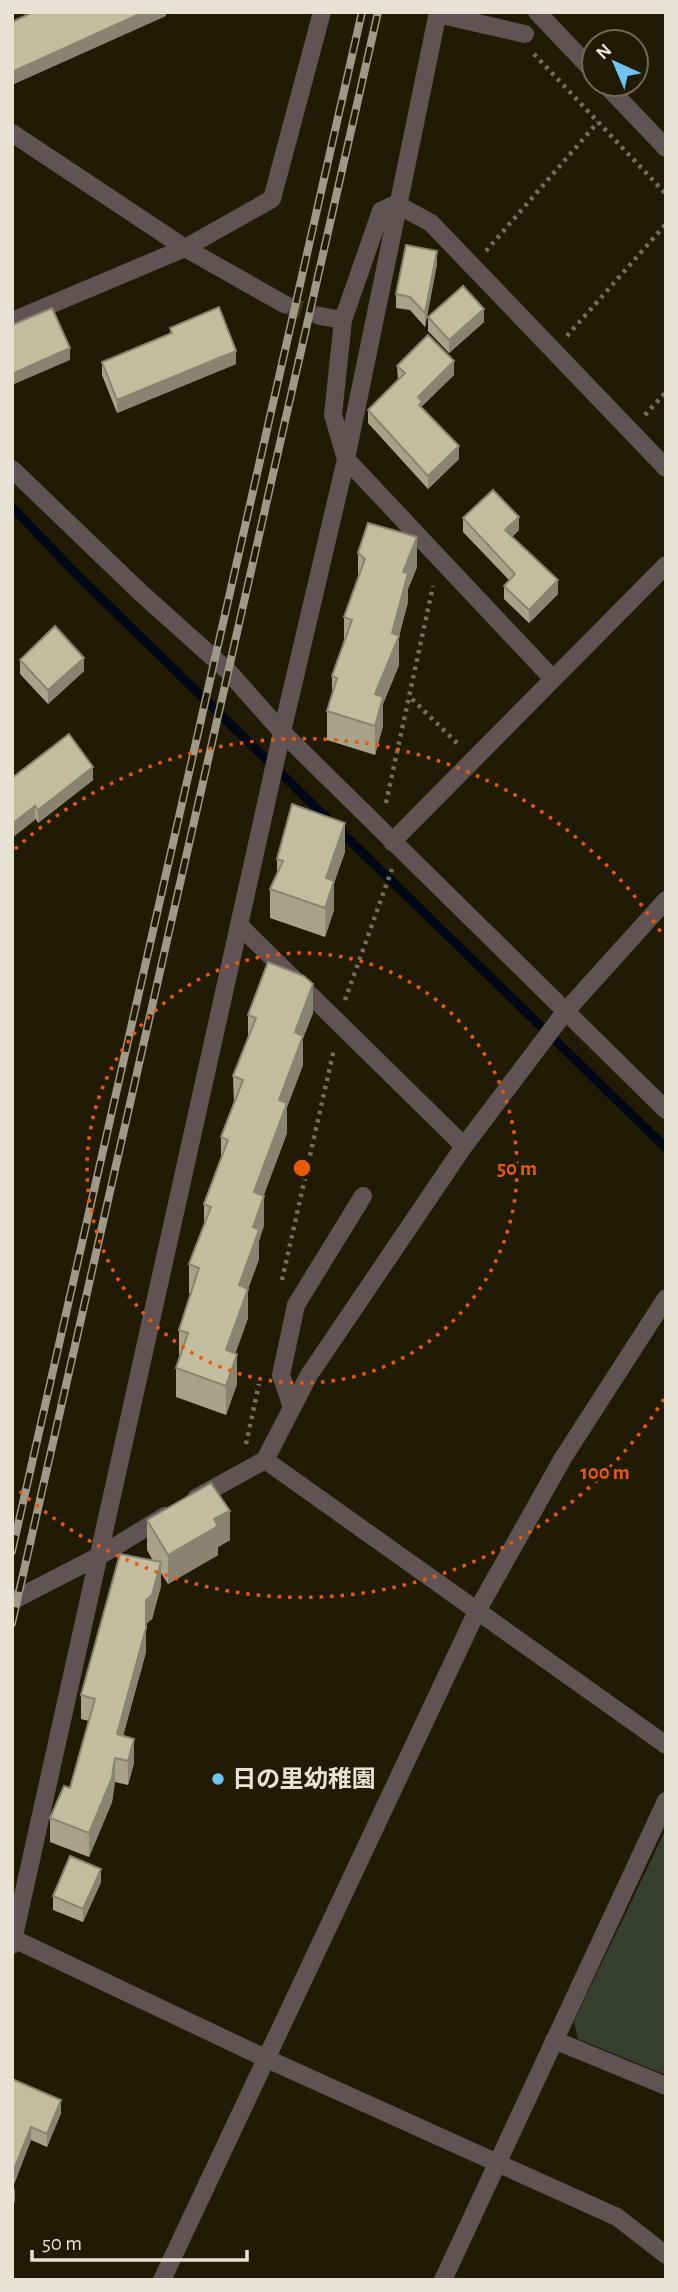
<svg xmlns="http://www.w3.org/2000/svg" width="678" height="2292" viewBox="0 0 678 2292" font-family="'Alegreya Sans','Noto Sans JP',sans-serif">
	<rect width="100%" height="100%" fill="#211b03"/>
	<!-- green -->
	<path fill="#373f2e" d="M666,1829V2075L578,2039L574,2021Z"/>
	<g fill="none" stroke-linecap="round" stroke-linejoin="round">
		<!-- stream -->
		<path stroke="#000716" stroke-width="9" d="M12,507L76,574L666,1148"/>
		<!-- minor-tunnel -->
		<path stroke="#3f3922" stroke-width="18" stroke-dasharray="18 9" stroke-linecap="butt" d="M284,304L320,316"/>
		<!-- path -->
		<path stroke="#746f5b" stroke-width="4.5" stroke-dasharray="3.5 5" stroke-linecap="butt" d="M534,54L666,194
			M486,251L598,122
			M567,336L666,224
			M645,415L666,392
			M412,699L458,744
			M386,803L433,586
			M345,1000L392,869
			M282,1280L334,1049
			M246,1444L259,1384"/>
		<!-- minor -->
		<path stroke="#615354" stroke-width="18" d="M537,12L594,72
			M437,14L525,34
			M605,84L666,148
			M12,133L185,248L284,304
			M396,204L381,211L343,320L333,415L346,459L553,679
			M396,204L431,223L666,468
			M320,316L343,320
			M12,321L185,248L272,199L322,12
			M12,469L141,593L228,671L282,732L666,1110
			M392,842L666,565
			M240,926L464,1146
			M292,1407L281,1375L296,1305L363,1196
			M265,1460L666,1745
			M196,1498L265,1460L309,1375L464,1146L565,1012L666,900
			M12,1601L101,1555L165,1516
			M14,1939L265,2058L617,2217L666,2255
			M12,1945L282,732L346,459L438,12
			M554,2040L666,2086
			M162,2280L477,1611L563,1458L666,1298
			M443,2280L666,1801"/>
		<defs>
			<path id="rail" d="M12,1551L362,12
				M12,1623L378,12"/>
		</defs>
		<!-- rail casing -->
		<use href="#rail" stroke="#9e9a87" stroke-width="8"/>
		<!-- rail -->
		<use href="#rail" stroke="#211b03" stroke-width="5" stroke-dasharray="16" stroke-linecap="butt"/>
	</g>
	<!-- wall -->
	<path fill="#a9a288" d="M437,264L425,327L410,310L396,308V294Z
		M428,317L484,322L449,353L428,331Z
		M170,328L236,364L117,413L102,375V362L170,334Z
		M397,366L454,375L422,406V409L459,459L428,489L368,423V410L398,380Z
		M463,518L519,530L512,537L558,594L529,623L504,599V586L509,580L463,532Z
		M358,553L417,567L408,589V602L399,636V665L383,704V726L375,755L327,740V711L332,694V676L344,644V617L358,579Z
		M20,660L84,671L48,704L20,674Z
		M12,778L93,780L38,823Z
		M345,852L334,883V910L325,937L270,918V889L277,874V859Z
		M313,1013L303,1038V1065L287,1107V1133L263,1196L264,1225L259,1241V1259L248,1289V1318L235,1354L237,1384L226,1415L176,1397V1368L179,1358V1330L191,1294L189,1293V1264L204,1227V1204L221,1157V1137L234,1105L233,1076L248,1038V1015Z
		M147,1520L230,1540L218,1547V1555L168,1584L161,1573V1586L152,1619L146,1624V1652L123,1736L134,1763L128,1785L115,1782L112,1802L89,1857L50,1842V1818L70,1788L89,1721L81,1719V1695L153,1561L147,1550Z
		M101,1882L83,1922L53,1910V1896Z
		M12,2079L61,2113L47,2147L31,2140L13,2187L15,2201L12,2207Z"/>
	<!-- shaded-wall -->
	<path fill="#89846f" d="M144,12H166V16L12,85V72Z
		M437,251V264L425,327V313Z
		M484,309V322L449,353V340Z
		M70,348V360L12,385V374Z
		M236,351V364L117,413V400Z
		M454,361V375L422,406V415L418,411V397Z
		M459,446V459L428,489V476Z
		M519,517V530L505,543V530Z
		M417,537V567L408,589V602L398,640L399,636V665L383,704V726L375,755V694L392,633L403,572Z
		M558,580V594L529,623V610Z
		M84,658V671L48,704V690Z
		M93,767V780L38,823V810Z
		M35,806V820L12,838V824Z
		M345,823V852L334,883V910L325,937L326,878Z
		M313,984V1013L303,1038V1065L287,1107V1133L254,1222V1192L279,1100L295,1032Z
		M264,1196V1225L259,1241V1259L248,1289V1318L226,1380V1350L239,1285L253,1227Z
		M237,1354V1384L226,1415V1386Z
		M230,1511V1540L218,1547V1555L168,1584V1555L214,1519Z
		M161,1562V1586L152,1619L146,1624V1600Z
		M146,1628V1652L117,1758V1734Z
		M134,1739V1763L128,1785V1761Z
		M115,1758V1782L112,1802L89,1857V1833Z
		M101,1869V1882L83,1922V1909Z
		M61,2100V2113L47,2147V2134Z
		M31,2127V2140L12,2188V2174Z
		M15,2188V2201L12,2207V2194Z"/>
	<!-- building -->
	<path fill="#c4bc9e" stroke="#89846f" stroke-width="2" d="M33,12H144L12,72V22Z
		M406,245L437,251L425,313L410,297L396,294Z
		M463,286L484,309L449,340L428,317Z
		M219,307L236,351L117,400L102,362L172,333L170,328Z
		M52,308L70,348L12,374V325Z
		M428,335L454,361L418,397L422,402L419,405L459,446L428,476L368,410L405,373L397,366Z
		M493,490L519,517L505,530L558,580L529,610L504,586L515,574L463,518Z
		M368,523L417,537L403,572L408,573L392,633L399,636L375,694L383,697L375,726L327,711L337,678L332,676L352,620L344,617L365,559L358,553Z
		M55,626L84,658L48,690L20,660Z
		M69,734L93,767L38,810L35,806L12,824V778Z
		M292,804L345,823L326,878L334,881L325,908L270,889L283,861L277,859Z
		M268,962L304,976L313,984L295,1032L303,1036L279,1100L287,1103L254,1192L264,1196L253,1227L259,1230L239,1285L248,1289L226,1350L237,1354L226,1386L176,1368L188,1333L179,1330L199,1268L189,1264L211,1207L204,1204L228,1140L221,1137L243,1080L233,1076L256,1018L248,1015Z
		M211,1483L230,1511L214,1519L218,1526L168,1555L147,1520Z
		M120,1554L161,1562L152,1595L146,1600V1628L117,1734L134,1739L128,1761L115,1758L112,1778L89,1833L50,1818L64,1786L70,1788L95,1699L81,1695Z
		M70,1856L101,1869L83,1909L53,1896Z
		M12,2079L61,2100L47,2134L31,2127L12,2174Z"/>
	<!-- distance rings -->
	<g fill="none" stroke="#e8590c" stroke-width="3.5" stroke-dasharray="3.5 7">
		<circle cx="302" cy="1168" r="215"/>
		<path d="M664 1399A429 429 0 0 1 15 1487M15 849A429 429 0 0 1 664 937"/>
	</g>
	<!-- markers -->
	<circle fill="#72c1f5" stroke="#211b03" stroke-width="2.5" cx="218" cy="1779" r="7"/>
	<g text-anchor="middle" stroke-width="7" stroke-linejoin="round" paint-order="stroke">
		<!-- poi labels -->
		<g font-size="24" font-weight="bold" fill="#e7e3d4" stroke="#211b03" text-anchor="start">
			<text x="232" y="1787">日の里幼稚園</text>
		</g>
	</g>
	<circle cx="302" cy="1168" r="10" fill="#e8590c" stroke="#211b03" stroke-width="3.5"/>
	<g font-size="21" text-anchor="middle" font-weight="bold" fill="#e8590c" stroke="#211b03" stroke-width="7" stroke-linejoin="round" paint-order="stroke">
		<text x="517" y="1175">50 m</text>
		<text x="605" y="1479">100 m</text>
	</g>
	<!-- border -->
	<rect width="678" height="2292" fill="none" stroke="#e7e3d4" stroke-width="28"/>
	<!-- north arrow -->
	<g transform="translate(615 63) rotate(316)"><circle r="33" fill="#211b03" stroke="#706b57" stroke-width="2"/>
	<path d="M0-5L12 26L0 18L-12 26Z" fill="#72c1f5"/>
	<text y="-10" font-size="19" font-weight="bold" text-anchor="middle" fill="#e7e3d4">N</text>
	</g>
	<!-- scale -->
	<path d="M32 2250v10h215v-10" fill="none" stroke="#e7e3d4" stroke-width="3.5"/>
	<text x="42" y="2250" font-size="21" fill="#e7e3d4" stroke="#211b03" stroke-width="5" paint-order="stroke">50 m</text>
</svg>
